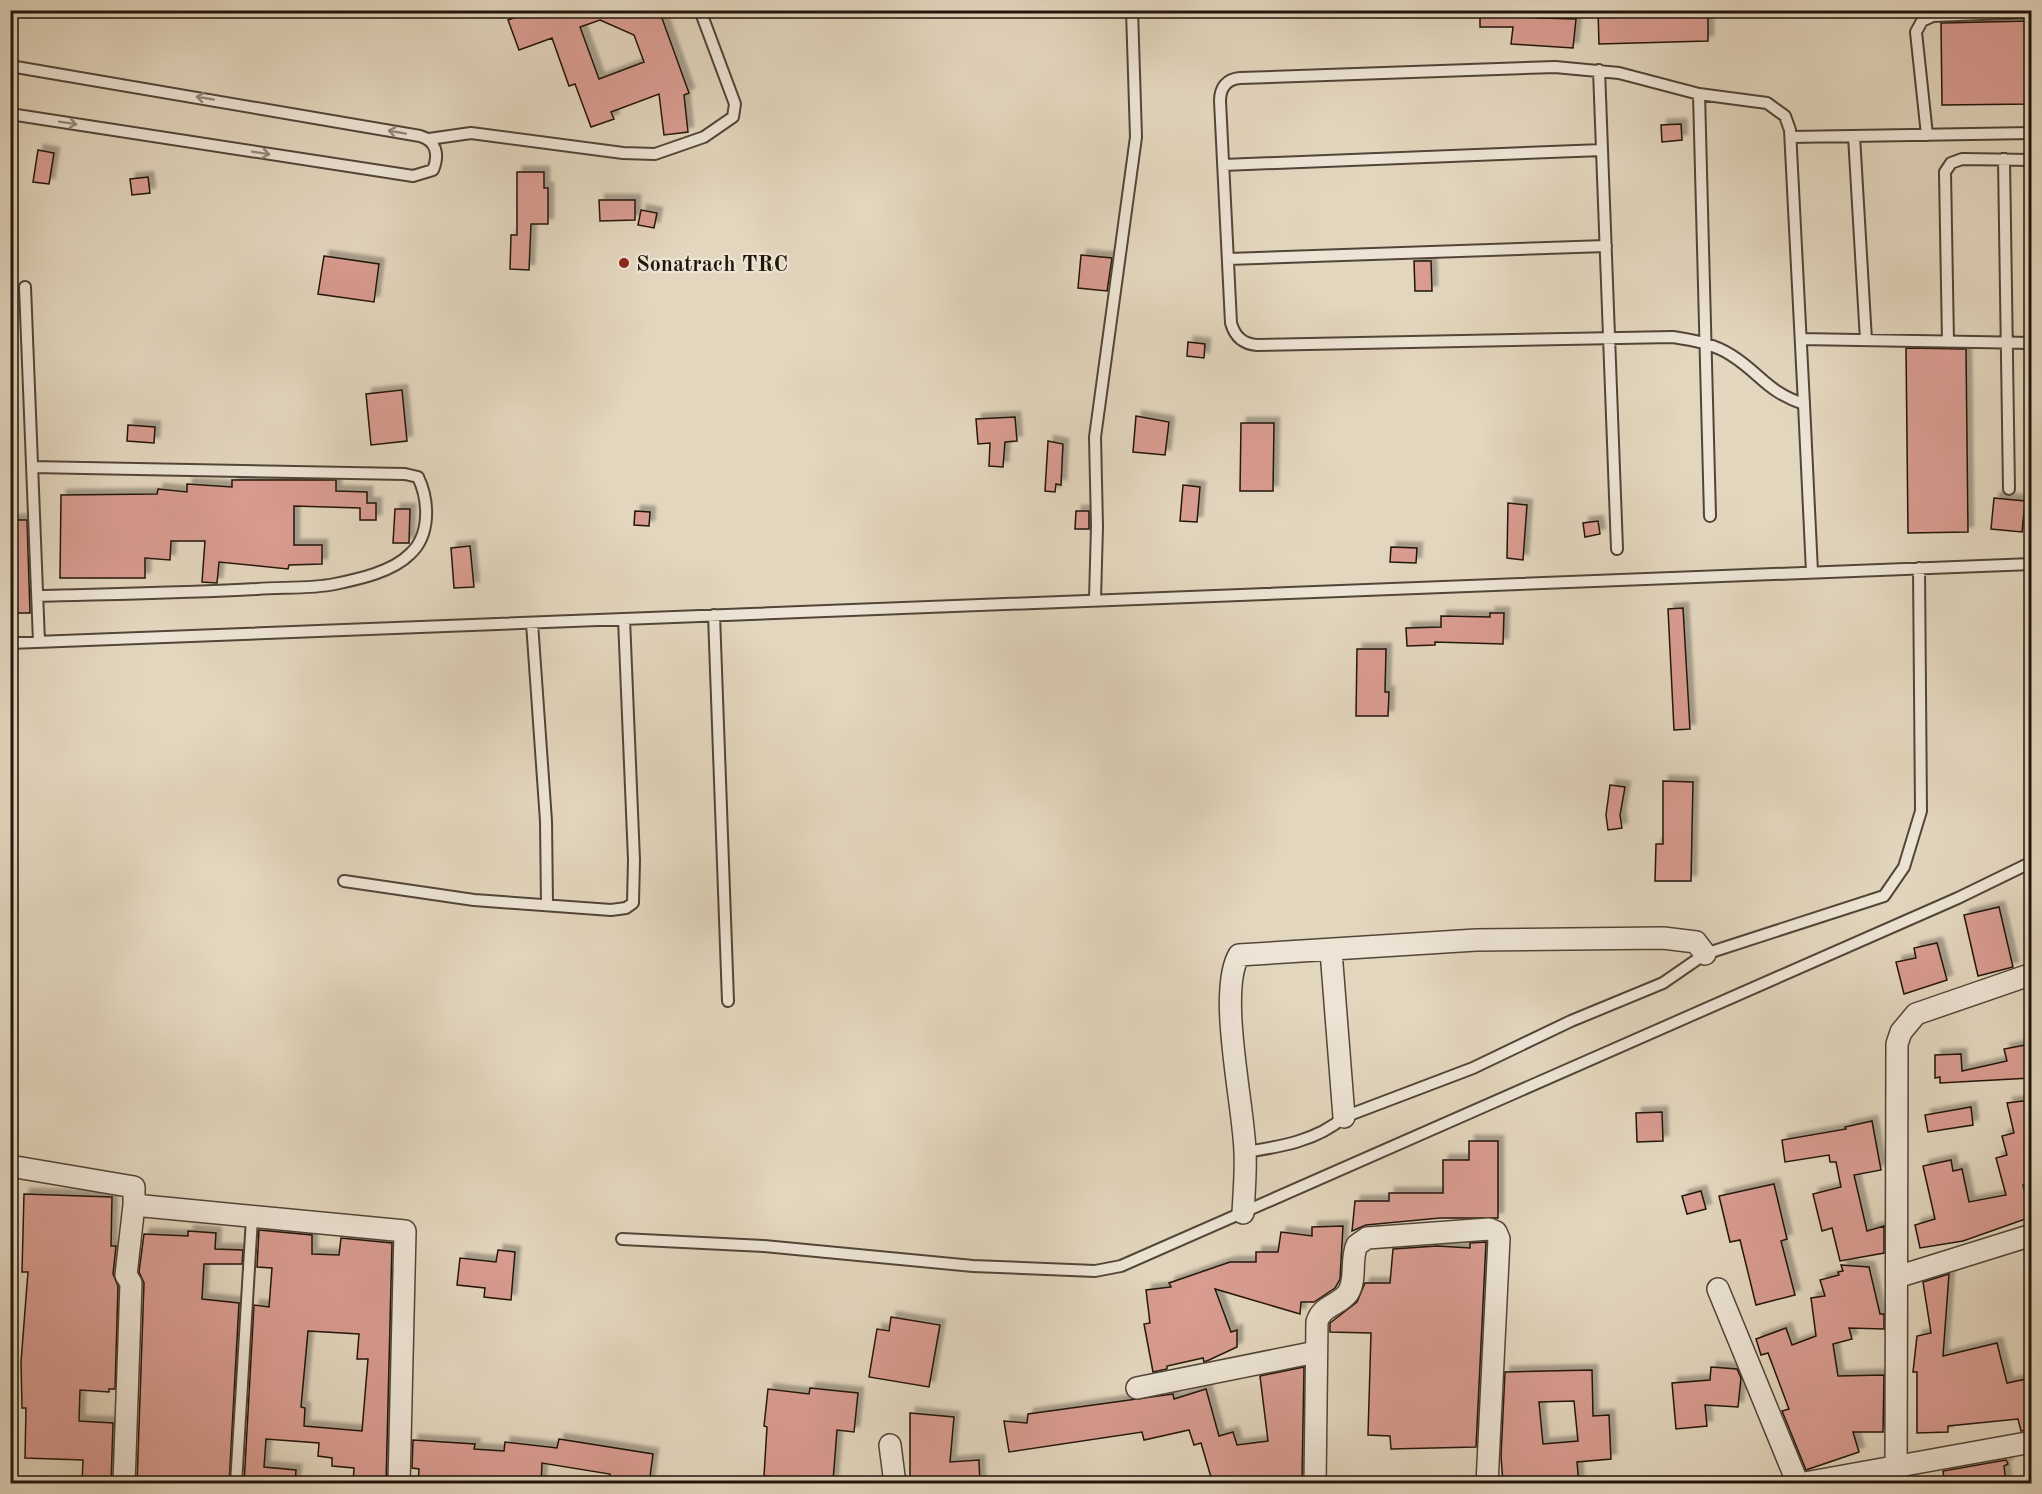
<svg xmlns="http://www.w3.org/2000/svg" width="2042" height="1494" viewBox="0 0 2042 1494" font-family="'Old Standard TT',serif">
	<defs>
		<filter id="shadow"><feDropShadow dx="5.5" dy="-5.5" stdDeviation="1.5" flood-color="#0004"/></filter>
	</defs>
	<rect width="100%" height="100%" fill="#e3d6be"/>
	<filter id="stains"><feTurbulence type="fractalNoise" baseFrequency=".00333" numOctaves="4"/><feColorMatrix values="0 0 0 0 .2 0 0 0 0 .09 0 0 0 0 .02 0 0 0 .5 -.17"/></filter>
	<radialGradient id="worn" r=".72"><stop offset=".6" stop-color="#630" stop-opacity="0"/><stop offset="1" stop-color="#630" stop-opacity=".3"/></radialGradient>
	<!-- building -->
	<path fill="#d99c91" stroke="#22150a" stroke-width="1.5" fill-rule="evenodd" filter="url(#shadow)" d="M534,10H659L689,93L684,95L688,132L664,135L659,94L611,112L614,119L591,127L575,84L569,86L552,38L519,50L508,20ZM600,20L634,35L644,62L599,79L580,27Z
		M1480,10H1500V14L1540,18L1576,19L1573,48L1511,44L1513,27H1480Z
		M1598,10H1708V41L1599,44Z
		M2031,21V104L1942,105L1941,23Z
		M1681,124L1682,140L1662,142L1661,125Z
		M38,150L54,153L49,184L33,182Z
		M517,172H544V188H548V224H531L529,270L510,269L511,235H517Z
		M148,177L150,193L132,195L130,179Z
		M599,200H635V220L600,221Z
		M641,210L657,213L654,228L638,225Z
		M1081,255L1112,258L1107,291L1078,288Z
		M324,256L379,264L374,302L318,294Z
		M1414,261H1431L1432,291H1415Z
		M1188,342L1205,344L1204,358L1187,356Z
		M1906,348L1966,349L1968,532L1908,533Z
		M402,390L407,441L371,445L366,394Z
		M1136,416L1169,422L1165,455L1133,452Z
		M1015,417L1017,441L1005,442L1003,467L989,466L990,443L978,444L976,419Z
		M1241,423H1274L1273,491H1240Z
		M128,425L155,427L154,443L127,441Z
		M1048,441L1063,444L1061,485L1056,484L1055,492L1045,491Z
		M232,480H336V491L367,492V503H376V520H360V508L294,506V545H322V564L289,565L288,569L219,562L217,583L202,582L205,541H171L170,560L145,558V578H60L61,495L157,494L158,489L187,492V484L232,487Z
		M1183,485L1200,487L1197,522L1180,521Z
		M1994,498L2025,501L2022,532L1991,529Z
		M1508,503L1527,505L1523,560L1507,558Z
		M395,509H410L409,543H393Z
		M635,511L650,512L649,526L634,525Z
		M1076,511H1089V529H1075Z
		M10,520H27L30,613H10Z
		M1598,521L1600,534L1585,537L1583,523Z
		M470,546L474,587L454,588L451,548Z
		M1391,547L1417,548L1416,563L1390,562Z
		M1683,608L1690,729L1674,730L1668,609Z
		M1490,613H1504L1503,644L1435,642V645L1407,646L1406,628L1441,627V616L1490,617Z
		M1357,649H1386L1385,692H1389L1388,716H1356Z
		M1663,781L1693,782L1691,881H1655L1656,844H1663Z
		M1610,785L1625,787L1620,815L1622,828L1608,830L1606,815Z
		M1999,907L2013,967L1978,976L1964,915Z
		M1937,943L1947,980L1904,994L1896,962L1916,958L1914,948Z
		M2031,1044V1078L1940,1083V1077L1935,1078V1055L1961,1054L1962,1071L2007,1061L2004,1049Z
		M2031,1100V1183L2023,1185L2031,1217L1963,1241L1920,1248L1915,1225L1935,1219L1923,1166L1951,1160L1953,1171L1962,1169L1969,1202L2006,1195L1996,1158L2007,1155L2002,1136L2014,1133L2007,1103Z
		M1971,1107L1973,1125L1928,1132L1925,1115Z
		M1662,1112L1663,1141L1637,1142L1636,1113Z
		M1872,1121L1881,1170L1854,1175L1867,1231L1884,1226V1253L1840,1261L1832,1228L1822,1231L1813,1194L1841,1187L1836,1162H1830L1829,1155L1785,1162L1782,1140L1846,1129L1845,1127Z
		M1469,1141H1498V1218H1440L1366,1225L1352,1231L1355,1201H1389V1193H1443V1160H1469Z
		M1774,1184L1787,1239L1781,1241L1795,1295L1756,1305L1740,1240L1730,1242L1719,1196Z
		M1701,1191L1706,1209L1687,1214L1682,1196Z
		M24,1194L112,1197L111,1246H116L113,1274L118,1286L115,1389H109V1392L80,1390L79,1421L113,1423L111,1484H82L83,1460L25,1458L26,1408H22L21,1362L28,1272H22Z
		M1343,1226L1340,1279L1335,1288L1314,1302H1301L1300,1314L1215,1289L1231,1332L1237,1330V1347L1209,1360L1204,1362L1203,1358L1167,1366V1369L1153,1372L1144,1324L1150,1323L1146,1290L1171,1287L1169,1283L1230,1262H1256V1252H1278L1281,1232L1312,1236V1227Z
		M259,1230L312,1235V1254L339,1255L341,1238L392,1243L386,1484H353L354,1468L332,1466V1458L318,1456L319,1443L266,1439L264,1467L296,1470L295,1484H244L254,1305L269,1307L272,1268L257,1267ZM308,1331L359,1334L357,1359H368L362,1431L304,1426L305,1408L301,1407Z
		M188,1231L216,1233L215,1249L243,1250L242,1264H204L202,1299L239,1303L229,1484H137L144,1283L139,1272L144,1234L188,1236Z
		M1486,1242L1476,1447L1391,1449L1390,1436L1368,1435L1371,1333L1330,1332V1323L1357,1302L1365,1283H1390L1393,1249L1437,1246L1470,1248V1243Z
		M498,1250L515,1252L511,1300L484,1297L485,1288L457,1285L460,1258L496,1262Z
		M1841,1265L1869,1267L1880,1314H1884V1329L1849,1328L1852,1339L1833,1344L1838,1376L1884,1375L1883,1432H1853L1859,1452L1806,1470L1782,1411L1789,1409L1768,1353L1761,1355L1756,1339L1786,1328L1792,1345L1816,1336L1811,1298L1825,1296L1820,1280L1839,1275L1838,1272L1843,1271Z
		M1949,1274L1943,1356L1997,1343L2007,1383L2031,1378V1430L2021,1431L2018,1419L1948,1426V1432L1917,1433V1372H1913L1917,1336L1931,1333L1923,1282Z
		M891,1317L940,1325L929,1387L869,1377L877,1329L889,1331Z
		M1304,1367L1302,1477L1254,1484H1213L1201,1443L1194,1445L1189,1430L1144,1440L1142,1432L1009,1452L1004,1421L1027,1423L1028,1414L1173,1394L1174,1399L1206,1389L1219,1436L1233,1432L1237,1445L1268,1441L1260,1376Z
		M1711,1367L1737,1369L1741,1378L1738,1407L1705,1405L1707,1426L1676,1429L1672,1383L1710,1380Z
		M1592,1370L1593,1416L1609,1415L1611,1459L1577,1462L1579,1484H1503L1501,1456L1505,1372ZM1574,1401L1578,1441L1543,1444L1539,1402Z
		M810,1388L858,1393L854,1432L837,1430L833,1481L764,1476L767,1427L764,1426L768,1389L809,1394Z
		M910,1413L954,1417L950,1462L979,1460L980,1484H910Z
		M559,1439L653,1454L649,1484L609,1480L610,1474L542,1463L541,1484H418L419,1469L412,1468L413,1440L475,1444L474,1449L504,1451L505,1442L557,1448Z
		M2006,1460L2008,1464L2004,1466L2006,1484H1945L1943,1471Z"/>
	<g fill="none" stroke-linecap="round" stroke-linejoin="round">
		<defs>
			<path id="service" d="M10,66L420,136C437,141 439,155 433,170L413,176L10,114
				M1555,67L1619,73L1699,94L1767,103L1785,116L1790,130L1804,404C1767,392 1760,373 1731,355C1714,344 1693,340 1673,337L1257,345C1243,344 1235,337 1231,323L1220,101C1220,87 1227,79 1240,78Z
				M1599,70L1617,549
				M1699,94L1710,516
				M1927,135L1916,32L1922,21L1933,16L2032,12
				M1854,136L1866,340
				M1791,137L2032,133
				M429,139L471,133L623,153L655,154L704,137L733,117L735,104L700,10
				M2004,159L2009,489
				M1223,165L1602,150
				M1228,259L1606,246
				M25,287L39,642
				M1801,339L2032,343
				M1948,342L1945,172L1951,163L1962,159L2032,160
				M1804,404L1812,572
				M32,467L405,474L418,477C429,500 431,535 410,554C392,572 359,579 335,584C310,589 282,587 257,589C184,593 111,594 38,596
				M1095,599L1097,526L1095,437L1136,137L1132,10
				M714,615L728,1001
				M532,623L546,821L547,904
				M10,643L2032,564
				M344,881L474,900L611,910L626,908L633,903L634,860L624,619
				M1245,1152C1279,1147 1317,1141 1344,1117L1473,1068L1571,1021L1663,983L1705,954L1884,896L1904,867L1921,811L1919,568
				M622,1239L764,1246L973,1266L1095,1271L1121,1266L1958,898L2032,862
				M236,1484L252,1218"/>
			<path id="minor" d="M1331,951L1344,1117
				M10,1166L134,1187V1205L405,1231L399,1484
				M1243,1213C1244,1193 1246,1172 1245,1152C1244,1106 1217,992 1239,955L1476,940L1663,938L1696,942L1705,954
				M1897,1277L2032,1235
				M1718,1289L1798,1484
				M1137,1388L1316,1352
				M890,1445L895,1484
				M124,1484L131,1283L126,1275L134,1205
				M1315,1484L1317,1322C1322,1305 1338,1306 1348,1293C1357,1279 1350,1260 1357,1245L1367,1238L1489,1229L1496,1232L1499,1239L1487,1484
				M1799,1484L2032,1442
				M1896,1484L1897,1044L1901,1032L1916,1014L2032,974"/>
		</defs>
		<!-- service casing -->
		<use href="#service" stroke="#524537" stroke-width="14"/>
		<!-- minor casing -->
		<use href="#minor" stroke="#524537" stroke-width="24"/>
		<!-- service -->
		<use href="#service" stroke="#ede4d5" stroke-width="10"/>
		<!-- minor -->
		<use href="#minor" stroke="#ede4d5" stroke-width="21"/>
	</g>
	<!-- one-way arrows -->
	<defs><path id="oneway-shaft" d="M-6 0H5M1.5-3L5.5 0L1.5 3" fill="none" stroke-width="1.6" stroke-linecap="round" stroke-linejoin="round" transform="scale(1.5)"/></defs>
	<g stroke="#92877a">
		<use href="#oneway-shaft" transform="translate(205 98) rotate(-170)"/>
		<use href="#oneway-shaft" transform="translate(68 123) rotate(9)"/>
		<use href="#oneway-shaft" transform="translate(397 132) rotate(-170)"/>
		<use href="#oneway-shaft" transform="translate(261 153) rotate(9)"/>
	</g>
	<!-- markers -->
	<circle fill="#8f2418" stroke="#ede4d5" stroke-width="2" cx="624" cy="263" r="6"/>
	<g text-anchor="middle" stroke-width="4.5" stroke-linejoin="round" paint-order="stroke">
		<!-- poi labels -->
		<g font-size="22" font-weight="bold" fill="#22150a" stroke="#ede4d5" text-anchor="start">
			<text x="636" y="271">Sonatrach TRC</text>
		</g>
	</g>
	<!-- margin -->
	<rect width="2042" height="1494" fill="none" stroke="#e3d6be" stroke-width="36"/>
	<rect x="12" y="12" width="2018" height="1470" fill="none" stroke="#22150a" stroke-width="3"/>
	<rect x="18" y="18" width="2006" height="1458" fill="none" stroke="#22150a" stroke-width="1.5"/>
	<rect width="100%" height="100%" filter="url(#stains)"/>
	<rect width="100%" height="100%" fill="url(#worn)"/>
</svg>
